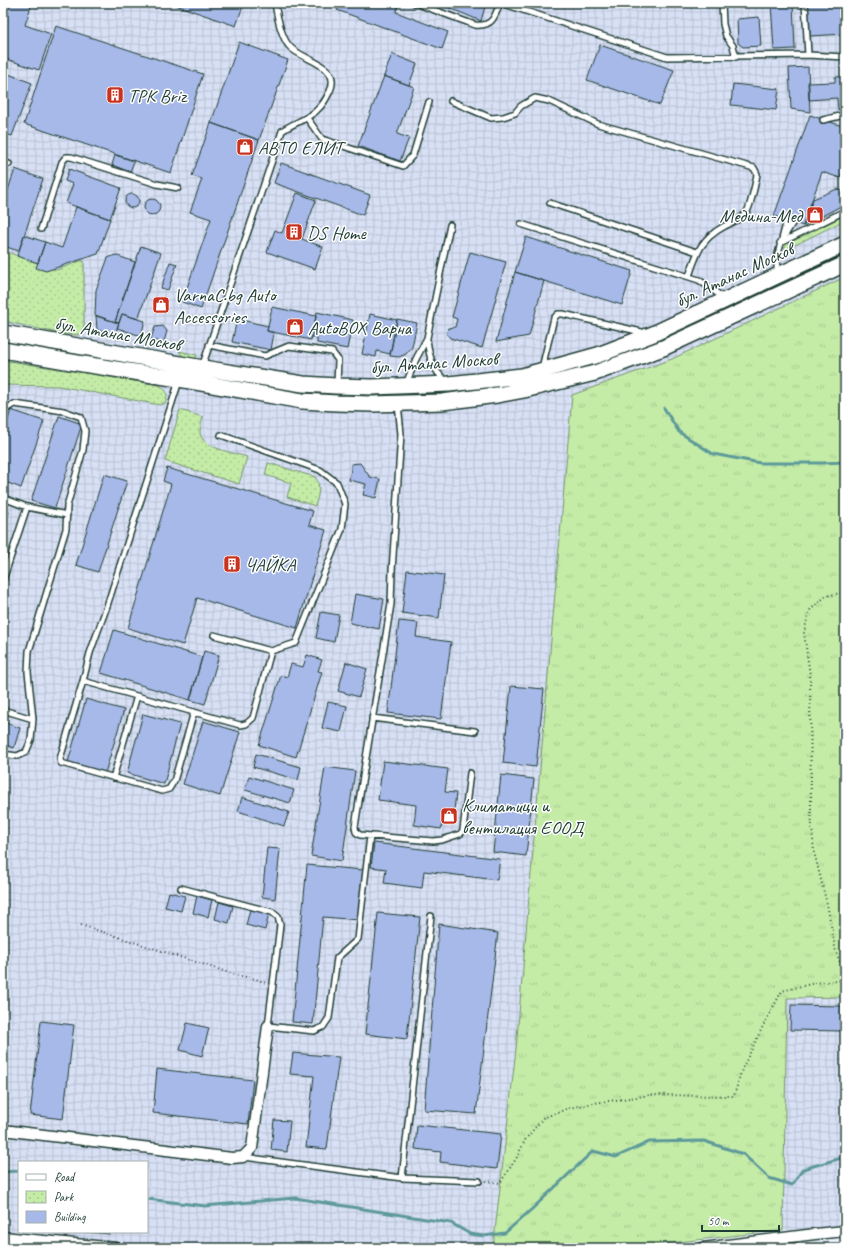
<svg xmlns="http://www.w3.org/2000/svg" width="848" height="1251" viewBox="0 0 848 1251" font-family="Caveat,sans-serif">
	<defs>
		<pattern id="industrial-grid" width="8" height="8" patternUnits="userSpaceOnUse"><rect width="8" height="8" fill="#d8e0f5"/><path d="M0 4h8M4 0v8" fill="none" stroke="#b9c1d3"/></pattern>
		<pattern id="grass-tufts" width="24" height="20" patternUnits="userSpaceOnUse"><rect width="24" height="20" fill="#c4eca7"/><path d="M3 7l-1-3M5 7V3M7 7l1-3M15 17l-1-3M17 17v-4M19 17l1-3" fill="none" stroke="#a8cb90"/></pattern>
		<pattern id="park-dots" width="8" height="8" patternUnits="userSpaceOnUse"><rect width="8" height="8" fill="#c4eca7"/><path d="M2 2h.1M6 6h.1" fill="none" stroke="#a8cb90" stroke-width="1.8" stroke-linecap="round"/></pattern>
	</defs>
	<rect width="100%" height="100%" fill="#edf1fa"/>
	<filter id="ink" filterUnits="userSpaceOnUse"><feTurbulence type="fractalNoise" baseFrequency=".025" numOctaves="2"/><feDisplacementMap in="SourceGraphic" scale="8" xChannelSelector="R" yChannelSelector="G"/><feConvolveMatrix kernelMatrix="1 2 1 2 8 2 1 2 1" color-interpolation-filters="sRGB"/></filter>
	<g filter="url(#ink)">
		<!-- industrial -->
		<path fill="url(#industrial-grid)" fill-rule="evenodd" d="M3,3H845V277L672,359L572,395L516,1049L493,1248H3ZM19,1162H147V1232H19Z
			M845,997V1228L783,1230L787,998Z"/>
		<!-- grass -->
		<path fill="url(#grass-tufts)" stroke="#72946e" d="M845,215V220L785,250V245Z
			M845,277V997L787,998L783,1230L627,1248H493L516,1049L572,395L672,359Z"/>
		<!-- park -->
		<path fill="url(#park-dots)" stroke="#72946e" d="M7,252L57,270L80,261H84V325L81,335L62,334L3,321V256Z
			M179,351L197,355L194,360L185,359Z
			M3,360L159,385C168,391 168,393 166,402L160,405L59,386L3,385Z
			M180,410L203,417C202,421 200,427 200,432C200,448 235,453 247,457L239,484L165,461Z
			M268,463L315,477C322,486 318,496 315,506L287,497L291,483L265,475Z"/>
		<g fill="none" stroke-linecap="round" stroke-linejoin="round">
			<!-- stream -->
			<path stroke="#5d999a" stroke-width="3" d="M664,408L679,432L713,454L760,463H822L845,462
				M3,1172L19,1171
				M147,1199L205,1206L295,1198L451,1223L470,1234L484,1236L505,1233L532,1209L593,1151L616,1157L649,1142L704,1141L743,1154L769,1178L792,1185L803,1169L845,1157"/>
		</g>
		<!-- building -->
		<path fill="#a6b9e8" stroke="#1f3d34" d="M8,3H32L25,25L51,34L39,70L3,58V17Z
			M170,3H244L236,26Z
			M340,3H399L396,12L448,32L442,49L337,10Z
			M441,3H486L481,21L440,4Z
			M771,3H793L795,49L774,50Z
			M808,3H845V34L810,36Z
			M759,17L761,46L743,47L738,43L737,19Z
			M56,26L203,74L171,173L24,124Z
			M239,42L288,60L259,140L211,123Z
			M600,45L674,70L660,105L587,80Z
			M392,54L417,64L409,85L384,76Z
			M808,67L810,112L791,109L789,68Z
			M3,72L32,83L12,136L3,133Z
			M384,76L414,87L397,134L409,138L400,161L358,146Z
			M835,77H845V109L838,110L837,98L809,100L808,83L835,82Z
			M733,84L779,89L776,110L731,105Z
			M810,115L845,127V170L843,169L840,178L822,172L803,226L774,216Z
			M211,123L259,140L201,309L182,302L211,219L190,212L202,179L192,176Z
			M115,155L134,161L130,172L112,165Z
			M281,163L370,195L363,215L274,183Z
			M15,169L43,179L19,251L3,246V205Z
			M69,169L121,188L110,219L66,203L73,184L65,181Z
			M837,189L845,192V201L843,205L803,226L813,199Z
			M297,193L316,200L302,239L323,247L315,269L267,252L275,230L282,233Z
			M125 201a7 7 0 1 1 14 0a7 7 0 1 1-14 0Z
			M144 207a8 8 0 1 1 16 0a8 8 0 1 1-16 0Z
			M76,207L110,219L98,254L46,271L36,268L45,242L62,248Z
			M24,235L45,242L38,263L17,256Z
			M526,237L632,271L622,305L515,272Z
			M141,246L161,253L138,319L122,314L119,323L115,322Z
			M470,252L506,262L482,348L450,338L446,333L449,328L455,327L457,319L452,317Z
			M115,255L135,262L115,322L95,315L96,290L108,258Z
			M170,262L177,264L168,290L161,288Z
			M515,272L544,281L529,336L496,342Z
			M272,307L316,316L311,340L267,331Z
			M317,312L353,320L347,349L317,343V338L312,337Z
			M122,314L145,321L141,336L117,328Z
			M370,314L397,320L390,354L377,351L376,357L362,354Z
			M96,316L119,323L115,335L97,330Z
			M237,319L268,326L267,331L274,333L271,350L232,342Z
			M397,319L417,323L412,347L406,354L399,357L390,356Z
			M163,326L167,331L163,346L158,341H150L155,327Z
			M11,410L44,421L21,488L3,481V434Z
			M59,416L82,424L55,508L31,501Z
			M360,463L370,477L380,479L376,498L363,495L366,484L349,480L351,469V464Z
			M167,468L313,511L309,525L326,530L297,628L197,598L183,645L128,628L171,484L163,481Z
			M104,474L127,481L98,572L76,565Z
			M3,510L9,512L3,528Z
			M407,570L444,575L439,618L402,613Z
			M355,594L384,599L379,629L350,623Z
			M321,612L339,615L334,642L316,638Z
			M399,621L418,623L416,637L451,642L441,719L388,713Z
			M114,630L202,657L190,700L101,673Z
			M204,651L219,655L205,704L190,700Z
			M307,655L322,660L318,671L322,672L296,757L259,745L281,675L287,677L291,664L303,667Z
			M346,662L367,669L359,697L338,691Z
			M511,686L544,689L536,767L503,763Z
			M86,699L124,710L105,773L68,762Z
			M328,702L347,706L341,732L322,728Z
			M143,714L180,724L164,784L127,773Z
			M203,721L240,732L220,796L183,784Z
			M3,722L20,728L14,748L3,744Z
			M256,754L301,767L298,780L253,767Z
			M383,761L448,769L445,792L456,793L453,820L443,819L441,829L414,825L416,805L378,800Z
			M325,767L355,771L342,861L311,856Z
			M501,775L534,779L526,856L493,852Z
			M249,776L294,790L290,803L245,790Z
			M242,797L289,812L284,826L238,811Z
			M374,843L500,859L497,880L424,871L422,888L384,883L386,869L371,867Z
			M267,848L280,849L275,899L262,897Z
			M307,865L363,870L359,920L323,917L313,1024L292,1022Z
			M169,892L185,896L181,911L165,907Z
			M197,896L212,900L208,917L193,913Z
			M219,902L233,906L229,923L215,919Z
			M250,909L269,914L265,930L246,925Z
			M378,913L420,917L407,1039L365,1034Z
			M439,924L498,933L476,1114L424,1110Z
			M791,1005L842,1006L841,1031L790,1030Z
			M41,1021L74,1025L63,1119L30,1115Z
			M187,1023L209,1028L202,1056L180,1050Z
			M293,1053L339,1057L327,1149L306,1147L314,1076L290,1074Z
			M157,1069L253,1080L248,1124L153,1113Z
			M274,1120L290,1121L287,1152L271,1150Z
			M417,1125L501,1134L497,1169L440,1162L441,1152L415,1149Z
			M85,1232H110V1234Z"/>
		<g fill="none" stroke-linecap="round" stroke-linejoin="round">
			<defs>
				<path id="lane" d="M415,3L475,25C492,27 495,17 500,3
					M501,3L667,57L808,55L845,57
					M722,3L723,24L726,36L733,46L736,57
					M805,3L808,55
					M451,101L491,118L503,117L515,113L521,106L535,98L549,101L598,124L754,168L757,174C756,181 750,209 746,213C741,220 730,223 723,227C700,240 697,253 689,276
					M307,118L322,139L403,166L413,155L429,102
					M823,120L840,116H845
					M3,162L9,164
					M550,203L697,252
					M521,224L699,280L725,299
					M41,229L62,162L66,157H71L157,184L178,188
					M784,237L793,222
					M780,243L845,211
					M777,273V258L787,220
					M427,339C429,355 432,370 446,381
					M209,345L265,356L289,346L332,352L338,360L337,385
					M202,367L282,131C293,123 306,120 316,111C323,105 326,99 330,91C342,64 302,61 289,46C281,36 277,16 275,3
					M542,368L554,318L558,314H563L646,333
					M179,381L107,606L90,653L83,681L240,725L246,724L253,718L271,651L296,643L342,529L345,504L337,483L320,470L221,435
					M406,384L416,359L427,338L450,225
					M398,404L401,434L392,571L391,604L359,801L355,827L356,832L360,835L433,841L442,840L460,834L462,832L463,830L470,773
					M3,411L14,404L64,411L81,417L85,431L83,450L67,506L66,529L29,651L28,672L33,719L31,740L26,752L17,756L3,754
					M3,498L27,507L67,515
					M3,580L27,507
					M214,635L271,651
					M83,681L60,759L61,763L162,791L169,789L174,781L194,712
					M3,710L33,719
					M372,718L475,731
					M113,778L137,696
					M181,888L272,912L278,917L280,925L268,1026L314,1031L323,1027L329,1018L337,958L358,939L370,836
					M244,1157L402,1178L479,1181
					M402,1178L431,916"/>
				<path id="street" d="M3,1130L232,1158L243,1157L252,1148L268,1026
					M3,1237L116,1248
					M703,1248L815,1234L845,1231"/>
				<path id="secondary" d="M3,333L209,369L303,384L336,386L372,387L449,384L522,376L598,355L653,334L845,244
					M3,350L83,364L179,379L302,401L337,403L372,404L442,402L497,395L524,390L595,373L663,348L845,264"/>
			</defs>
			<!-- lane casing -->
			<use href="#lane" stroke="#1f3d34" stroke-width="8"/>
			<!-- street casing -->
			<use href="#street" stroke="#1f3d34" stroke-width="13"/>
			<!-- secondary casing -->
			<use href="#secondary" stroke="#1f3d34" stroke-width="18"/>
			<!-- path -->
			<path stroke="#1f3d34" stroke-width="2" stroke-dasharray="1 3" stroke-linecap="butt" d="M845,592L826,596L809,611L804,633L810,675L811,812L814,852L827,904L836,952L845,974
				M81,925L236,975L256,979L266,983
				M486,1181L500,1183L516,1159L525,1140L543,1118L569,1108L594,1103L651,1095L734,1096L742,1069L766,1020L782,991L815,983L845,980"/>
			<!-- lane -->
			<use href="#lane" stroke="#fff" stroke-width="5"/>
			<!-- street -->
			<use href="#street" stroke="#fff" stroke-width="10"/>
			<!-- secondary -->
			<use href="#secondary" stroke="#fff" stroke-width="15"/>
		</g>
	</g>
	<!-- icons -->
	<defs>
		<symbol id="building-square" viewBox="-11 -11 22 22"><rect x="-9" y="-9" width="18" height="18" rx="4" fill="#c8321e" stroke="#fff"/><path d="M-4-6H4V6H1V3H-1V6H-4ZM-2.5-4.3h1.7v1.8h-1.7ZM.8-4.3h1.7v1.8H.8ZM-2.5-1h1.7V.8h-1.7ZM.8-1h1.7V.8H.8Z" fill="#fff"/></symbol>
		<symbol id="shop-square" viewBox="-11 -11 22 22"><rect x="-9" y="-9" width="18" height="18" rx="4" fill="#c8321e" stroke="#fff"/><path d="M-5-2.5h2.3a2.7 3.5 0 0 1 5.4 0H5L5.5 6h-11ZM-1.5-2.5h3a1.5 2.3 0 0 0-3 0Z" fill="#fff"/></symbol>
	</defs>
	<g fill-rule="evenodd">
		<use href="#building-square" x="105" y="85" width="20" height="20"/>
		<use href="#shop-square" x="235" y="137" width="20" height="20"/>
		<use href="#shop-square" x="805" y="205" width="20" height="20"/>
		<use href="#building-square" x="284" y="222" width="20" height="20"/>
		<use href="#shop-square" x="151" y="295" width="20" height="20"/>
		<use href="#shop-square" x="285" y="317" width="20" height="20"/>
		<use href="#building-square" x="222" y="554" width="20" height="20"/>
		<use href="#shop-square" x="439" y="806" width="20" height="20"/>
	</g>
	<g text-anchor="middle" stroke-width="3" stroke-linejoin="round" paint-order="stroke">
		<!-- poi labels -->
		<g font-size="19" fill="#1f3d34" stroke="#fff" text-anchor="start">
			<text x="128" y="102">TPK Briz</text>
			<text x="258" y="154">АВТО ЕЛИТ</text>
			<text x="802" y="222" text-anchor="end">Медина-Мед</text>
			<text x="307" y="239">DS Home</text>
			<text x="174" y="301">VarnaC.bg Auto<tspan x="174" dy="22">Accessories</tspan></text>
			<text x="308" y="334">AutoBOX Варна</text>
			<text x="245" y="571">ЧАЙКА</text>
			<text x="462" y="812">Климатици и<tspan x="462" dy="22">вентилация ЕООД</tspan></text>
		</g>
		<!-- street labels -->
		<g font-size="19" fill="#1f3d34" stroke="#fff">
			<text transform="translate(734 274) rotate(-25)" y="7">бул. Атанас Москов</text>
			<text transform="translate(118 333) rotate(10)" y="7">бул. Атанас Москов</text>
			<text transform="translate(434 362) rotate(-4)" y="7">бул. Атанас Москов</text>
		</g>
	</g>
	<!-- margin -->
	<rect width="848" height="1251" fill="none" stroke="#fff" stroke-width="16"/>
	<rect x="8" y="8" width="832" height="1235" fill="none" stroke="#1f3d34" stroke-width="1.5" filter="url(#ink)"/>
	<!-- legend -->
	<rect x="18" y="1161" width="130" height="72" fill="#ffffff" stroke="#a5b1ae"/>
	<rect x="26" y="1174" width="20" height="6" fill="#ffffff" stroke="#a5b1ae"/>
	<text x="54" y="1181" font-size="12" fill="#1f3d34">Road</text>
	<rect x="26" y="1191" width="20" height="12" fill="url(#park-dots)" stroke="#a5b1ae"/>
	<text x="54" y="1201" font-size="12" fill="#1f3d34">Park</text>
	<rect x="26" y="1211" width="20" height="12" fill="#a6b9e8" stroke="#a5b1ae"/>
	<text x="54" y="1221" font-size="12" fill="#1f3d34">Building</text>
	<!-- scale -->
	<path d="M702 1225v6h77v-6" fill="none" stroke="#1f3d34" stroke-width="2"/>
	<text x="708" y="1225" font-size="12" fill="#1f3d34" stroke="#ffffff" stroke-width="3" paint-order="stroke">50 m</text>
</svg>
